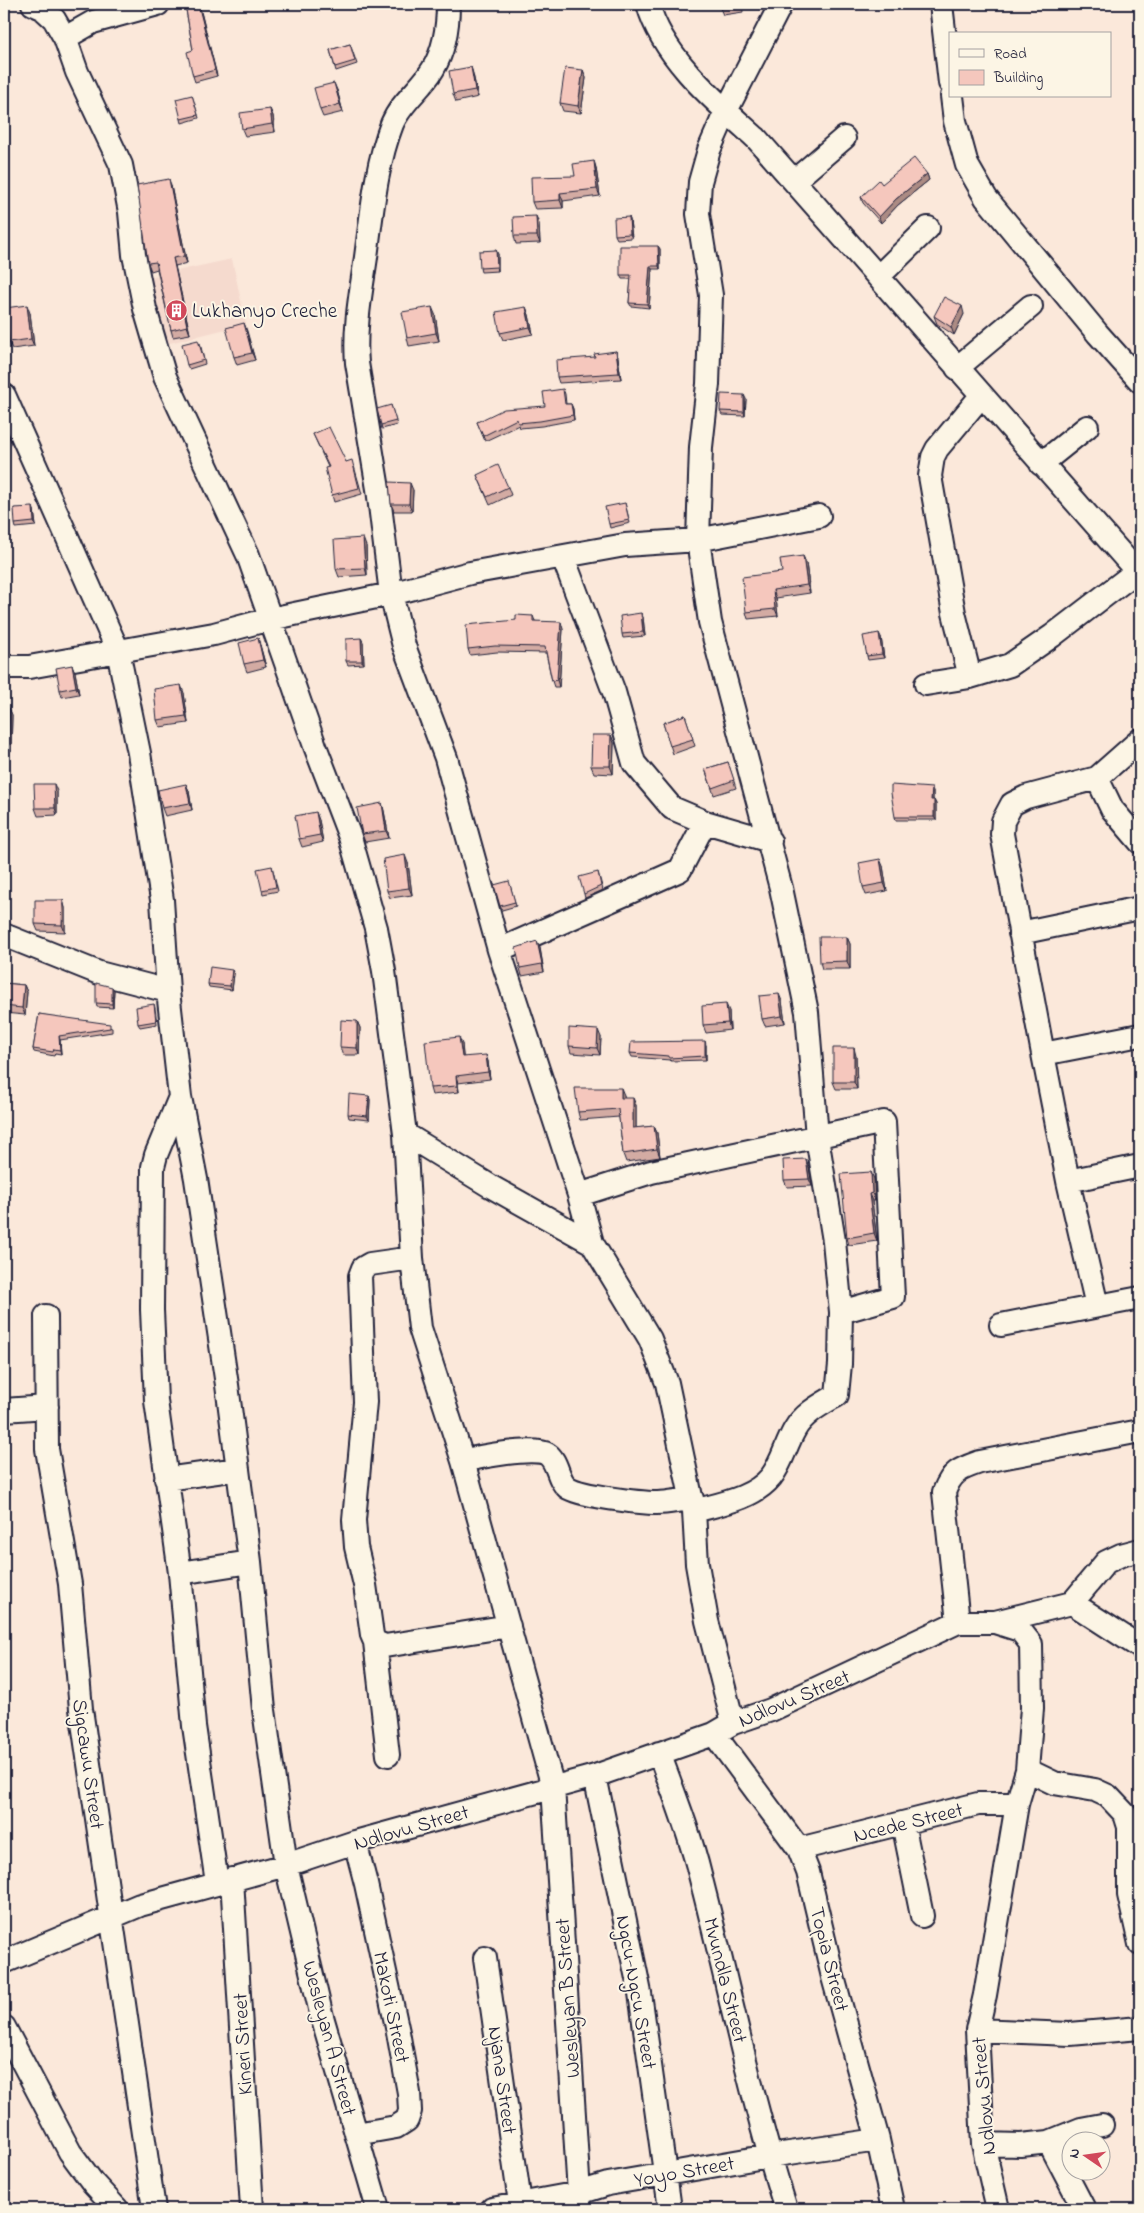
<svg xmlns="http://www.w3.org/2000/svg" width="1144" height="2213" viewBox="0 0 1144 2213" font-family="'Indie Flower',sans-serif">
	<rect width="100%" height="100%" fill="#fbe8da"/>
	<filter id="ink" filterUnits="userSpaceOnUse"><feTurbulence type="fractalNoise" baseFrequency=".02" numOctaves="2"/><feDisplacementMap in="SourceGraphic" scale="10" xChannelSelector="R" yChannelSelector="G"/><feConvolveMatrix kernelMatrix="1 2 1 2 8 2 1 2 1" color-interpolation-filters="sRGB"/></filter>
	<g filter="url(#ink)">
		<!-- built -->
		<path fill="#f5dace" d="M232,259L246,324L166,344L149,277Z"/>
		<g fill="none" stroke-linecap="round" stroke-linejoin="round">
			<defs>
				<path id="minor" d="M33,4L42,8L54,19L65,38L77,72L121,165L130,212L134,255L145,309L165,377L248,555L315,746L350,837L376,928L384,971L405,1134L412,1258L420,1328L463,1461L553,1787L580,2209
					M448,4C448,27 445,49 433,69C422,88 401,102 392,124C376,165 372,213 366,257C361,292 354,327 357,363L378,489L391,594L404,646L446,758L499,950L579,1195L592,1243
					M648,4C662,57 716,102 756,138L1140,575
					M941,4L950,83
					M65,38L93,22L158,4
					M952,96L955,121L967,165L986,198L1098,334L1140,381
					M794,181L844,138
					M878,277L928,228
					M957,368L1031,306
					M4,395L118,651L139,753L162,900L168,991L180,1097L196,1179L227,1385L250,1562L264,1710L286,1865L321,2013L378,2209
					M1041,464L1087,427
					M563,557L614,692L634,763L672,808L705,822
					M4,667H29L214,634L270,619L391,594L470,573L625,545L698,540L819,516
					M970,677L954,613L930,476L933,457L937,449L981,396
					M926,684L970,677L1010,665L1052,636L1137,571
					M1097,778L1112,809L1140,842
					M1020,933L1140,908
					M4,935L99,973L168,991
					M499,950L680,870L705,822L770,841
					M1043,1054L1140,1035
					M180,1097L156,1155L153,1167L152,1310L156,1401L180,1573L194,1726L217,1883
					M405,1134L490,1186L592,1243L650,1339L667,1383L694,1511L697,1564L707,1621L733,1723
					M1068,1181L1140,1166
					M579,1195L651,1172L884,1122L893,1297L841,1312
					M412,1258L370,1264L363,1268L360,1276L365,1402L354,1520L356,1547L365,1585L372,1635L375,1642L385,1646L509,1626
					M1097,1306L1068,1181L1043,1054L1002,834L1003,821L1012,804L1026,797L1097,778L1140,740
					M46,1316L47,1449L70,1584L81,1709L154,2209
					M1001,1325L1140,1298
					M4,1410L47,1407
					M463,1461C478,1457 535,1446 547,1454C558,1461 557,1479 567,1487C579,1496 641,1503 657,1503C668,1503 680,1500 692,1499
					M166,1479L238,1469
					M694,1511C719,1504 753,1499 771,1477C782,1463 786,1444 795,1429C804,1413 822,1404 837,1395L840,1364L841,1312L834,1241L817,1137L807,1012L781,888L710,622L698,540L701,447L708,384L711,295L698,214L700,182L709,150L726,111L781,4
					M180,1573L250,1562
					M1072,1603L1140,1647
					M958,1622L944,1492C952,1471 960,1469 980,1462L1140,1431
					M995,1622L1072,1603L1106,1562L1121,1555L1140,1550
					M375,1642L388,1755
					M714,1734L799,1849L808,1872L833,1977L878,2140L893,2209
					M659,1753C674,1794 690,1834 700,1875C729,1987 751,2100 786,2209
					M1027,1770L1054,1783L1095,1790L1108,1796L1125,1814L1129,1827V1895L1140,1944
					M595,1776L640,1993L670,2209
					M903,1823L922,1916
					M355,1842L366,1884L398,2032L409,2093L410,2111L407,2120L396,2127L356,2134
					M799,1849L978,1804H1017
					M232,1879L252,2209
					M485,1958L520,2203
					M4,1962L140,1905L286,1865L355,1842L595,1776L714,1734L733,1723L771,1710L958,1622H995L1020,1630L1031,1644L1032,1708L1027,1770L1017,1804L985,1995L977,2030L983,2144L998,2209
					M4,2027L70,2152L93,2183L117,2209
					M977,2030L1070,2034L1140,2028
					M1049,2142L1084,2209
					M983,2144L1021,2145L1049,2142L1081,2129L1102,2125
					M492,2209L579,2193L608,2184L769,2156L878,2140"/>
			</defs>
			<!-- minor casing -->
			<use href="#minor" stroke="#22223b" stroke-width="26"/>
			<!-- minor -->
			<use href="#minor" stroke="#fcf5e5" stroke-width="22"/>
		</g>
		<!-- wall -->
		<path fill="#d3aba3" stroke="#22223b" d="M185,4H199L217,76L195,82L193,76V50Z
			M742,4L743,12L723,15L720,8Z
			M350,44L357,64L336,71L330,50Z
			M471,67L473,74L478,97L456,102L453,94Z
			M583,70L586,78L581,113L563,111L560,103Z
			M337,90L343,112L323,117L320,110Z
			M192,95L199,118L182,123L181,119Z
			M270,109L273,116L275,132L245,136L242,129Z
			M594,161L596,168L600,196L563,201V208L535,209L532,202L575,176Z
			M927,174L929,180L898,205L881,223L863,203L861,197L882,184Z
			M171,186L187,263L175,266L190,334L173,337L171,330L157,269L151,271L148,263Z
			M536,216L539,224L540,243L516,244L514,236Z
			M629,217L630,220L632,238L617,239L615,235Z
			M658,246L660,249V269H652L649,308L631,306L629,303L631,279H622L620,275Z
			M498,254V271L481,272L480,268Z
			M526,307L529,315L533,334L503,340L500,333Z
			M30,313L34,346L12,349L9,342Z
			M435,314L439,341L409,346L407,338Z
			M964,314L954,335L937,324L934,316Z
			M244,323L255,360L237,365L234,357Z
			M200,343L205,364L189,369L187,365Z
			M616,351L618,357L621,379L559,383L557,377Z
			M563,389L565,394L566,404H571L573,409L574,420L542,426L520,428L519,425L485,441L477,422L545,406Z
			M746,399L745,416L722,415L720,411Z
			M391,405L397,425L382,429L381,425Z
			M313,434L346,462L354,466L362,494L334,502L332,495L328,467Z
			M477,475L508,487L511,495L490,505Z
			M413,490L412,511H394L391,504Z
			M625,503L630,523L610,528L609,524Z
			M34,510L36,526L16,528L15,524Z
			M366,546L367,575L339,577L336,569Z
			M803,556L806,563L810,593L776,598L778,616L748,619L746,612L782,572Z
			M533,616L535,621L563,629L559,687H554L552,681L546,653L497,652L470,655L468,649L516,620Z
			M643,617L645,636L623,638L622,634Z
			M881,637L884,658L868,660L867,656Z
			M361,638L363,642L364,664L348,665L346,661Z
			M260,645L266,667L247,672L244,664Z
			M72,665L75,672L79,694L62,697L60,690Z
			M184,693L188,723L160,727L157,720Z
			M4,708H9L12,715L11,751H4Z
			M685,715L695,746L673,754L663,723Z
			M611,735L614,743L613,774L594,773L591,766Z
			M728,762L736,788L714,795L705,769Z
			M186,784L189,791L192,810L165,816L162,808Z
			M57,791V815L38,816L35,808Z
			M933,791V800H934L936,804V820H896L895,817Z
			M382,803L384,811L389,838L365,842L362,834Z
			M319,820L323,842L302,847L299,839Z
			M408,863L412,895L390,898L387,891Z
			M272,866L278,891L263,894L262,890Z
			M883,866L887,891L866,895L863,887Z
			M598,872L603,890L585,898L584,894Z
			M510,885L516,906L502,910L500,906Z
			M63,900L65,908V932L38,931L35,924Z
			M847,937L850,944V969H822L820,962Z
			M537,941L540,948L544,972L522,976L520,968Z
			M234,974L232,990L209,987L208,984Z
			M4,983L24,985L27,992L25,1015L4,1013Z
			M114,990L113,1008L97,1007L96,1003Z
			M782,1001L785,1023L765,1026L762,1019Z
			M154,1004L155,1008L157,1024L140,1027L138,1024Z
			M729,1011L730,1030L706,1033L703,1025Z
			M39,1014L112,1028V1032L60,1040L61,1054L55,1053L54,1056L34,1052L33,1049Z
			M357,1021L360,1028L359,1055H343L340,1047Z
			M601,1037L600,1055L571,1053L569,1046Z
			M462,1044L463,1057L488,1061L490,1079L458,1083L459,1092L432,1095L430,1088Z
			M706,1045V1060L671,1061L670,1060L632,1057L630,1053Z
			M856,1056L857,1089H836L833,1082Z
			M624,1095V1098L636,1105V1128L654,1126L657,1133L660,1157L626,1162L623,1154L619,1117L580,1120L578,1112Z
			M369,1096L370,1100L369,1120L349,1118L348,1114Z
			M809,1167L812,1186L787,1187L784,1180Z
			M874,1179L875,1201H872L877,1241L849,1245L847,1238Z"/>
		<!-- shaded-wall -->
		<path fill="#ac8b84" stroke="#22223b" d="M198,4H199L217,76L215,70Z
			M471,67L473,74L478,97L475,90Z
			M583,70L586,78L581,113L578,106Z
			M334,83L337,90L343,112L340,104Z
			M270,109L273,116L275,132L272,124Z
			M594,161L596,168L600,196L597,189Z
			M927,174L929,180L898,205L881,223L879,217L896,199Z
			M169,179L171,186L187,263L184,256Z
			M560,193L563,201V208L560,200Z
			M536,216L539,224L540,243L537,236Z
			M629,217L630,220L632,238L630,234Z
			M658,246L660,249V269L659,266Z
			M496,250L498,254V271L497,267Z
			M173,258L175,266L190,334L187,326Z
			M650,266L652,269L649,308L647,304Z
			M27,305L30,313L34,346L31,339Z
			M962,306L964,314L954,335L951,327Z
			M432,307L435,314L439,341L436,333Z
			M526,307L529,315L533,334L530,327Z
			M244,323L247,331L255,360L252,353Z
			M616,351L618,357L621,379L619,373Z
			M744,395L746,399L745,416L744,412Z
			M571,404L573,409L574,420L573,415Z
			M410,483L413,490L412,511L409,504Z
			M33,507L34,510L36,526L34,522Z
			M363,538L366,546L367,575L365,568Z
			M803,556L806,563L810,593L807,585Z
			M773,590L776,598L778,616L775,609Z
			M641,613L643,617L645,636L643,632Z
			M561,622L563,629L559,687L557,680Z
			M879,633L881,637L884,658L882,654Z
			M258,638L260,645L266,667L263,660Z
			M361,638L363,642L364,664L362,661Z
			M72,665L75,672L79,694L76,687Z
			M181,685L184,693L188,723L186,716Z
			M9,708L12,715L11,751L8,744Z
			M611,735L614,743L613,774L610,766Z
			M54,784L57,791V815L55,808Z
			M186,784L189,791L192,810L190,803Z
			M932,788L933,791V804L931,800Z
			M934,800L936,804V820L934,817Z
			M382,803L384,811L389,838L386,831Z
			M316,812L319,820L323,842L320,835Z
			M405,855L408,863L412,895L409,888Z
			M880,859L883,866L887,891L884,883Z
			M63,900L65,908V932L62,925Z
			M847,937L850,944V969L847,961Z
			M537,941L540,948L544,972L542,964Z
			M232,970L234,974L232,990L230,986Z
			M24,985L27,992L25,1015L22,1008Z
			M112,987L114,990L113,1008L112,1004Z
			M779,994L782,1001L785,1023L782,1016Z
			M726,1004L729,1011L730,1030L728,1023Z
			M357,1021L360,1028L359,1055L357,1048Z
			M598,1030L601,1037L600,1055L597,1048Z
			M59,1036L60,1040L61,1054L60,1050Z
			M459,1037L462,1044L464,1064L462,1057Z
			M705,1041L706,1045V1060L705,1056Z
			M854,1048L856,1056L857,1089L854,1082Z
			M486,1055L488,1061L490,1079L488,1072Z
			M456,1076L458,1083L459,1092L457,1086Z
			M621,1088L624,1095V1105L621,1098Z
			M369,1096L370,1100L369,1120L367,1116Z
			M633,1098L636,1105V1136L633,1128Z
			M654,1126L657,1133L660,1157L657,1149Z
			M806,1159L809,1167L812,1186L809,1179Z
			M871,1172L874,1179L875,1201L872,1193Z
			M869,1194L872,1201L877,1241L874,1233Z"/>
		<!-- building -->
		<path fill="#f5c7bd" stroke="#22223b" d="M185,4H198L215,70L193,76L187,52L193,50Z
			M720,4H740L741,5L720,8Z
			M350,44L355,61L335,67L330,50Z
			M471,67L475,90L453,94L449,71Z
			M565,68L583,70L578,106L560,103Z
			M334,83L340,104L320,110L314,88Z
			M192,95L198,115L181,119L176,99Z
			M270,109L272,124L242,129L240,113Z
			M914,158L927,174L896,199L879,217L861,197L879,180L882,184Z
			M594,161L597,189L560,193V200L532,202L531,177L575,176L573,164Z
			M169,179L184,256L173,258L187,326L171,330L156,262L148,263L137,185Z
			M536,216L537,236H514L513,217Z
			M629,217L630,234L615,235L614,218Z
			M620,246H658L659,266H650L647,304L629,303L631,275H620Z
			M496,250L497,267L480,268L479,251Z
			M944,297L962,306L951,327L934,316Z
			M27,305L31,339L9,342L5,308Z
			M432,307L436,333L407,338L402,312Z
			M526,307L530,327L500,333L496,312Z
			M244,323L252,353L234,357L226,328Z
			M198,340L204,360L187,365L182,344Z
			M616,351L619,373L557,377L556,360L595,357L594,354Z
			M563,389L565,404H571L573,415L540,421L518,423L517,419L483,436L477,422L504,409L545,406L543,392Z
			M721,394L744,395V412L720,411Z
			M391,405L396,421L381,425L377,409Z
			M329,427L346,462L352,460L359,488L332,495L325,468L329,467L313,434Z
			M498,465L508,487L487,497L477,475Z
			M389,482L410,483L409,504H391Z
			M625,503L629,520L609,524L605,507Z
			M33,507L34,522L15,524L14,508Z
			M363,538L365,568L336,569L334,540Z
			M803,556L807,585L773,590L775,609L746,612L742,577L782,572L780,559Z
			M641,613L643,632L622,634L620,616Z
			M516,615L533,616V621L561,622L557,680L552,681L545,647L495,646L468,649L466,625L516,620Z
			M879,633L882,654L867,656L863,636Z
			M258,638L263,660L244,664L239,643Z
			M361,638L362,661H346V639Z
			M72,665L76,687L60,690L56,668Z
			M181,685L186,716L157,720L154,689Z
			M4,708H9L8,744H4Z
			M685,715L693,739L670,746L663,723Z
			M592,735H611L610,766H591Z
			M728,762L734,780L712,788L705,769Z
			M34,784H54L55,808H35Z
			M186,784L190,803L162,808L158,790Z
			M891,785L932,788L931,800H934V817H895L891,793Z
			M382,803L386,831L362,834L357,808Z
			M316,812L320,835L299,839L295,816Z
			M405,855L409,888L387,891L383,859Z
			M880,859L884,883L863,887L859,863Z
			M272,866L276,887L262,890L257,869Z
			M598,872L601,886L584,894L579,877Z
			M509,881L515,902L500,906L494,885Z
			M35,900H63L62,925L35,924Z
			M819,937H847V961L820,962Z
			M537,941L542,964L520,968L516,948Z
			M210,967L232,970L230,986L208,984Z
			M4,983L24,985L22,1008L4,1006Z
			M96,983L112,987V1004L96,1003Z
			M779,994L782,1016L762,1019L759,996Z
			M154,1004L156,1021L138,1024L136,1007Z
			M726,1004L728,1023L703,1025L702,1006Z
			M39,1014L110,1024V1028L59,1036L60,1050L54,1049L53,1052L33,1049Z
			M341,1020L357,1021V1048L340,1047Z
			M569,1028L598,1030L597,1048L569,1046Z
			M459,1037L462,1057L486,1055L488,1072L456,1076L457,1086L430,1088L425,1041Z
			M705,1041V1056L669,1058V1056L630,1053L631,1042Z
			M833,1048H854V1082H833Z
			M575,1088H621V1098H633V1128L654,1126L657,1149L623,1154L618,1109L578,1112Z
			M349,1094L369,1096L367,1116L348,1114Z
			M806,1159L809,1179L784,1180L783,1160Z
			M871,1172L872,1193L869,1194L874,1233L847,1238L841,1174Z"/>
	</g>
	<!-- icons -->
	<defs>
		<symbol id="building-disc" viewBox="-11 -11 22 22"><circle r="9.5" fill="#d1495b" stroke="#fcf5e5"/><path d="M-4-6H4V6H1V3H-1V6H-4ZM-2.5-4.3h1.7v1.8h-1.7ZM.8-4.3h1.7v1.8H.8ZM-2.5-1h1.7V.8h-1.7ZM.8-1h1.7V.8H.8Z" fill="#fff"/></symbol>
	</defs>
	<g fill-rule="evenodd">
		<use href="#building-disc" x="164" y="298" width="25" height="25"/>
	</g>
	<g text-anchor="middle" stroke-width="4" stroke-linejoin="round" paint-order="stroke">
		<!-- poi labels -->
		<g font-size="21" fill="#22223b" stroke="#fcf5e5" text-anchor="start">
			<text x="192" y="317">Lukhanyo Creche</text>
		</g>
		<!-- street labels -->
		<g font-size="21" fill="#22223b" stroke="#fcf5e5">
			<text transform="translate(794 1698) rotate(-23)" y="7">Ndlovu Street</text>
			<text transform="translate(89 1764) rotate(82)" y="7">Sigcawu Street</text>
			<text transform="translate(908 1822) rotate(-14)" y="7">Ncede Street</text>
			<text transform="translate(411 1827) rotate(-16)" y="7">Ndlovu Street</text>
			<text transform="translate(830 1959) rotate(76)" y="7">Topia Street</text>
			<text transform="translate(726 1980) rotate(76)" y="7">Mvundla Street</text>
			<text transform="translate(637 1992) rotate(80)" y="7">Ngcu-Ngcu Street</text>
			<text transform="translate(567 1998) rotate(-94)" y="7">Wesleyan B Street</text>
			<text transform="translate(392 2007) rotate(78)" y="7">Makoti Street</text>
			<text transform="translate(330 2038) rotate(75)" y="7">Wesleyan A Street</text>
			<text transform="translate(242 2044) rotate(-93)" y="7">Kineri Street</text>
			<text transform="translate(503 2080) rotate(82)" y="7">Njana Street</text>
			<text transform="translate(983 2096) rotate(-95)" y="7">Ndlovu Street</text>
			<text transform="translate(684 2171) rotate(-10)" y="7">Yoyo Street</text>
		</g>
	</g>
	<!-- margin -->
	<rect width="1144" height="2213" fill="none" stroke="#fcf5e5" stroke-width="20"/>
	<rect x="10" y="10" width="1124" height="2193" fill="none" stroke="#22223b" stroke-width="2" filter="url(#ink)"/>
	<!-- legend -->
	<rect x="949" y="32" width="162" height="65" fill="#fcf5e5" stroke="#a5a1a1"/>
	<rect x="959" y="49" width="25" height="8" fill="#fcf5e5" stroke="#a5a1a1"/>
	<text x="994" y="58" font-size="15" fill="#22223b">Road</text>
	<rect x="959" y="70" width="25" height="15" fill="#f5c7bd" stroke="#a5a1a1"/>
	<text x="994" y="82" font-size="15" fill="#22223b">Building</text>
	<!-- north arrow -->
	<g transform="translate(1086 2156) rotate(283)"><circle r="24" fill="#fcf5e5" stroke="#a5a1a1"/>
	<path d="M0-4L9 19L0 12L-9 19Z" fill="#d1495b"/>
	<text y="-8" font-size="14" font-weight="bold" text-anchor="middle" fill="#22223b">N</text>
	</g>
</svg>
